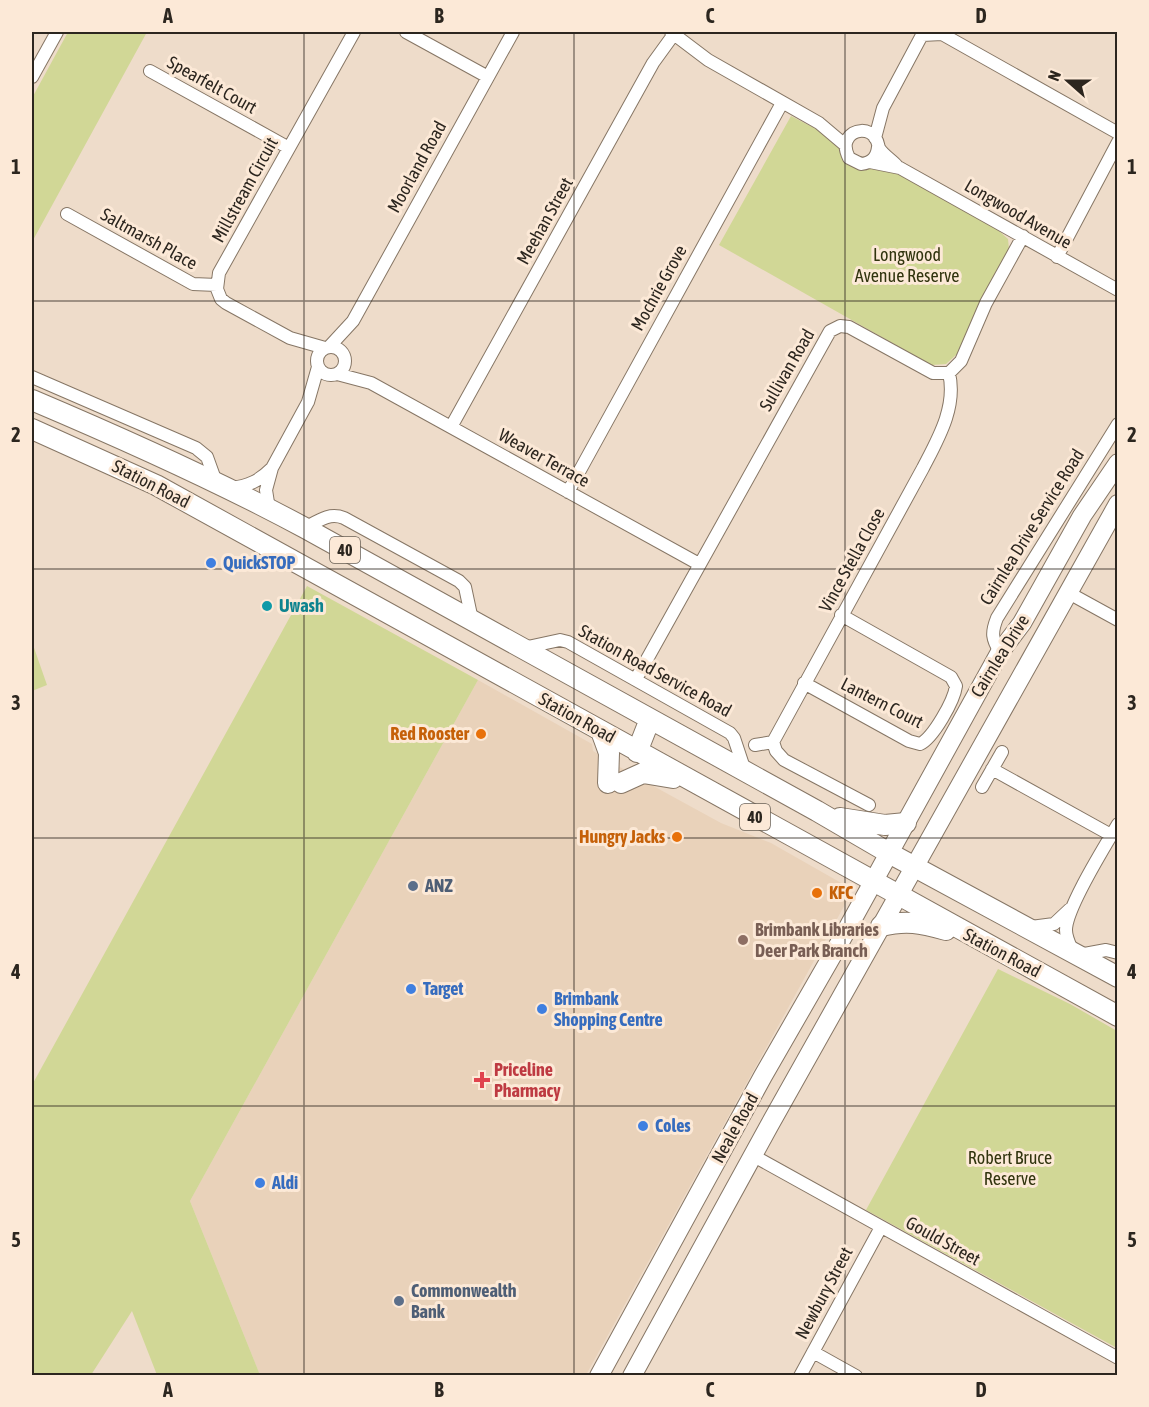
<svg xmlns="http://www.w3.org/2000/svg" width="1149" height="1407" viewBox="0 0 1149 1407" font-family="'Asap Condensed',sans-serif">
	<rect width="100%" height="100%" fill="#eedcca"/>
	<!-- built -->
	<path fill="#e9d2ba" d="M478,680L592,744L593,751L635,776L721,823L771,843L843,884L848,899L586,1375H260L190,1201Z"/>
	<!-- green -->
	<path fill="#d1d796" d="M68,32H147L32,242V98Z
		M791,116L818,130L870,167L895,172L998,230L1008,239L1009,249L979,304L957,354L946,364L932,365L917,357L719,245Z
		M307,586L478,680L190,1201L260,1375H157L132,1311L91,1375H32V1085Z
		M32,642L47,685L32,691Z
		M998,969L1070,1004L1117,1031V1348L866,1210Z"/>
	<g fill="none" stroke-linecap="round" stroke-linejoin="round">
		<defs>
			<path id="street" d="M406,32L488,77
				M671,32L708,60L819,123L845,145
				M150,71L289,148
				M32,77L57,32
				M875,138L883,108L922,35L942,34L1118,133
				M878,147C877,157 872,163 861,164L849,158C846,152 844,146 847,140C853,128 870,128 876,139C878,142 878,145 879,148C883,155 892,160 897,166
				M870,162L900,168L1118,290
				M67,214L193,284L217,285
				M1057,257L1118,142
				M317 361a14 14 0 1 1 28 0a14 14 0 1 1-28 0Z
				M329,347L353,321L513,32
				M325,348L290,338L226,303L221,299L217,289L219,273L354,32
				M337,374L371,383L699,564
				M32,377L196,448L207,457L216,482
				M451,427L653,63L674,34
				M231,488C248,486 259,481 271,469
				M568,492L782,103
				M269,509L266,490L272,468L308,402L318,367
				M305,528C318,521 329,512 344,518L459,581L465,587L472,620
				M1067,592L1118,620
				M523,648L560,640L568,642L730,733L734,738L745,771
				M1000,652C992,639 991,633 997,618L1118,424
				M636,679L830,331L840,326L849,327L933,373H949L961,361L986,303L1023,236
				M804,683L909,741L920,744C933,738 954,701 956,686L951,677L841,615
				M773,742L776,751L784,760L869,805
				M755,745L773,742L923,468C938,439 957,407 949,373
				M992,769L1111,835
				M982,787L1002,752
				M1031,927L1054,924L1070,909
				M1073,952C1070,945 1066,938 1066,930C1066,908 1105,846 1118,824
				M1079,955L1106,950L1118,953
				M752,1155L1118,1358
				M813,1352L856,1376
				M800,1376L881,1227"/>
			<path id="secondary" d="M599,1376L763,1076L840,942L1000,652L1022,623L1082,516L1118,463
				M632,1376L769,1126L1118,504"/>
			<path id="primary" d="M32,400C124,439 216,480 305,528L817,811L889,853L1118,977
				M32,429L156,485L1118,1016
				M601,731L609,753L608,783
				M637,752L650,719
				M621,783L643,773L673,778
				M840,818L885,825L906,823
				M881,926C907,920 920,923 946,930"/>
		</defs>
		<!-- street casing -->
		<use href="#street" stroke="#867665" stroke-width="14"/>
		<!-- secondary casing -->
		<use href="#secondary" stroke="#867665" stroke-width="20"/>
		<!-- primary casing -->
		<use href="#primary" stroke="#867665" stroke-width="22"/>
		<!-- street -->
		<use href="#street" stroke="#fff" stroke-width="12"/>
		<!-- secondary -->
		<use href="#secondary" stroke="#fff" stroke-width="18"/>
		<!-- primary -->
		<use href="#primary" stroke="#fff" stroke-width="20"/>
	</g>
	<!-- grid -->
	<path fill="none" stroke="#2c261f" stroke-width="1.5" stroke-opacity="0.55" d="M304,32V1376M574,32V1376M845,32V1376M32,301H1118M32,569H1118M32,838H1118M32,1106H1118"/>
	<!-- markers -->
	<g fill="#3f7fe0" stroke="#fce9d7" stroke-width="2">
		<circle cx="211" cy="563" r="6"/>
		<circle cx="411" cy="989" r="6"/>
		<circle cx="542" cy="1009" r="6"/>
		<circle cx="643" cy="1126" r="6"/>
		<circle cx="260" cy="1183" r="6"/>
	</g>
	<circle fill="#0f9aa8" stroke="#fce9d7" stroke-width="2" cx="267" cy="606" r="6"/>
	<g fill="#e8710a" stroke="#fce9d7" stroke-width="2">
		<circle cx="481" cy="734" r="6"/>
		<circle cx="677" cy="837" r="6"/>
		<circle cx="817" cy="893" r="6"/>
	</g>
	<g fill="#5c6f8a" stroke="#fce9d7" stroke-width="2">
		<circle cx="413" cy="886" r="6"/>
		<circle cx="399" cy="1301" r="6"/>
	</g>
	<circle fill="#8d6e63" stroke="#fce9d7" stroke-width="2" cx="743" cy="940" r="6"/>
	<path fill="#e0444e" stroke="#fce9d7" stroke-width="2" d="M479 1071h6v6h6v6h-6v6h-6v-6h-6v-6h6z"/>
	<g text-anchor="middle" stroke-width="6" stroke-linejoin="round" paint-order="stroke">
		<!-- shield labels -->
		<g fill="#fce9d7" stroke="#6a6056" stroke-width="1.5">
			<rect x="330" y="537" width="30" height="26" rx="4.5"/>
			<rect x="740" y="804" width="30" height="26" rx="4.5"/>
		</g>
		<g font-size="16" font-weight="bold" fill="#2c261f">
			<text x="345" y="556">40</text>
			<text x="755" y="823">40</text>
		</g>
		<!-- street labels -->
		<g font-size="18" fill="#2c261f" stroke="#fce9d7">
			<text transform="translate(212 85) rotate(29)" y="6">Spearfelt Court</text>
			<text transform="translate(417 167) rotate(-61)" y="6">Moorland Road</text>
			<text transform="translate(245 190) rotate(-61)" y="6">Millstream Circuit</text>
			<text transform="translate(1018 214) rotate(30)" y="6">Longwood Avenue</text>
			<text transform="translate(545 221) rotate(-61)" y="6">Meehan Street</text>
			<text transform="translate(149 239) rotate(29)" y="6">Saltmarsh Place</text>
			<text transform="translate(659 288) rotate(-61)" y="6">Mochrie Grove</text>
			<text transform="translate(787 370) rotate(-60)" y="6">Sullivan Road</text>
			<text transform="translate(544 458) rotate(29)" y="6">Weaver Terrace</text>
			<text transform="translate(151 484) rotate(27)" y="6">Station Road</text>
			<text transform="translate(1032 527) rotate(-58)" y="6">Cairnlea Drive Service Road</text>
			<text transform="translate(852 560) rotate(-61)" y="6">Vince Stella Close</text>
			<text transform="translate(1000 656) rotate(-58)" y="6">Cairnlea Drive</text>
			<text transform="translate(655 671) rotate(29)" y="6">Station Road Service Road</text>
			<text transform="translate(882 703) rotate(27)" y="6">Lantern Court</text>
			<text transform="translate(577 718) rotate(29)" y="6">Station Road</text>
			<text transform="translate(1002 953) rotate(28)" y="6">Station Road</text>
			<text transform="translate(735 1128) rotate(-61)" y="6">Neale Road</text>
			<text transform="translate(943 1241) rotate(29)" y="6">Gould Street</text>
			<text transform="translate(824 1293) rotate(-62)" y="6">Newbury Street</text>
		</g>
		<!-- park labels -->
		<g font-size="18" fill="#31340e" stroke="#fce9d7">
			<text x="907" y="261">Longwood<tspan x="907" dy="21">Avenue Reserve</tspan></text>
			<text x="1010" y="1164">Robert Bruce<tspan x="1010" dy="21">Reserve</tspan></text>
		</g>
		<!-- shop labels -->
		<g font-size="18" font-weight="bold" fill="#366cbe" stroke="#fce9d7" text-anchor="start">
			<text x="223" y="569">QuickSTOP</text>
			<text x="423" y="995">Target</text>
			<text x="554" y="1005">Brimbank<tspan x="554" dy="21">Shopping Centre</tspan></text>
			<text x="655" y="1132">Coles</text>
			<text x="272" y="1189">Aldi</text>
		</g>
		<!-- culture labels -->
		<g font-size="18" font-weight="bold" fill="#0d838f" stroke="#fce9d7" text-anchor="start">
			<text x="279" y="612">Uwash</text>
		</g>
		<!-- food labels -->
		<g font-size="18" font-weight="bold" fill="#c56008" stroke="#fce9d7" text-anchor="end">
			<text x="469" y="740">Red Rooster</text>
			<text x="665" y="843">Hungry Jacks</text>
			<text x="829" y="899" text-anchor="start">KFC</text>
		</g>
		<!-- service labels -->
		<g font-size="18" font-weight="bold" fill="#4e5e75" stroke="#fce9d7" text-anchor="start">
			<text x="425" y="892">ANZ</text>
			<text x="411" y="1297">Commonwealth<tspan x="411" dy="21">Bank</tspan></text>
		</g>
		<!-- education labels -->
		<g font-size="18" font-weight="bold" fill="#785e54" stroke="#fce9d7" text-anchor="start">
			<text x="755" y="936">Brimbank Libraries<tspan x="755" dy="21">Deer Park Branch</tspan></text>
		</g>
		<!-- health labels -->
		<g font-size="18" font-weight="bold" fill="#be3a42" stroke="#fce9d7" text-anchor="start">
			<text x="494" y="1076">Priceline<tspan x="494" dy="21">Pharmacy</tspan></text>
		</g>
	</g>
	<!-- border -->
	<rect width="1149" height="1407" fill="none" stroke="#fce9d7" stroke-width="66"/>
	<!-- north arrow -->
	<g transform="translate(1068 81) rotate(291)" stroke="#fce9d7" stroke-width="4.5" paint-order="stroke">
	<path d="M0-4.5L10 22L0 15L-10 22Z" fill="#2c261f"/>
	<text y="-9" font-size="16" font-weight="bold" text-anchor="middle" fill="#2c261f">N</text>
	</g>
	<rect x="33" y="33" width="1083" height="1341" fill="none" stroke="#2c261f" stroke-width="2"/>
	<g font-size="20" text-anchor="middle" font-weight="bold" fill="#2c261f">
		<text x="168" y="23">A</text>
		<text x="439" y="23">B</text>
		<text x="710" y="23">C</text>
		<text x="981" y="23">D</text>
		<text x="16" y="174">1</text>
		<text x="1132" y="174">1</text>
		<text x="16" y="442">2</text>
		<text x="1132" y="442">2</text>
		<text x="16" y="710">3</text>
		<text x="1132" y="710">3</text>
		<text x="16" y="979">4</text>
		<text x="1132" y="979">4</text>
		<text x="16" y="1247">5</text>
		<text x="1132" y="1247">5</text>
		<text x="168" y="1397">A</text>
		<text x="439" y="1397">B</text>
		<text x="710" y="1397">C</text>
		<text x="981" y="1397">D</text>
	</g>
</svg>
